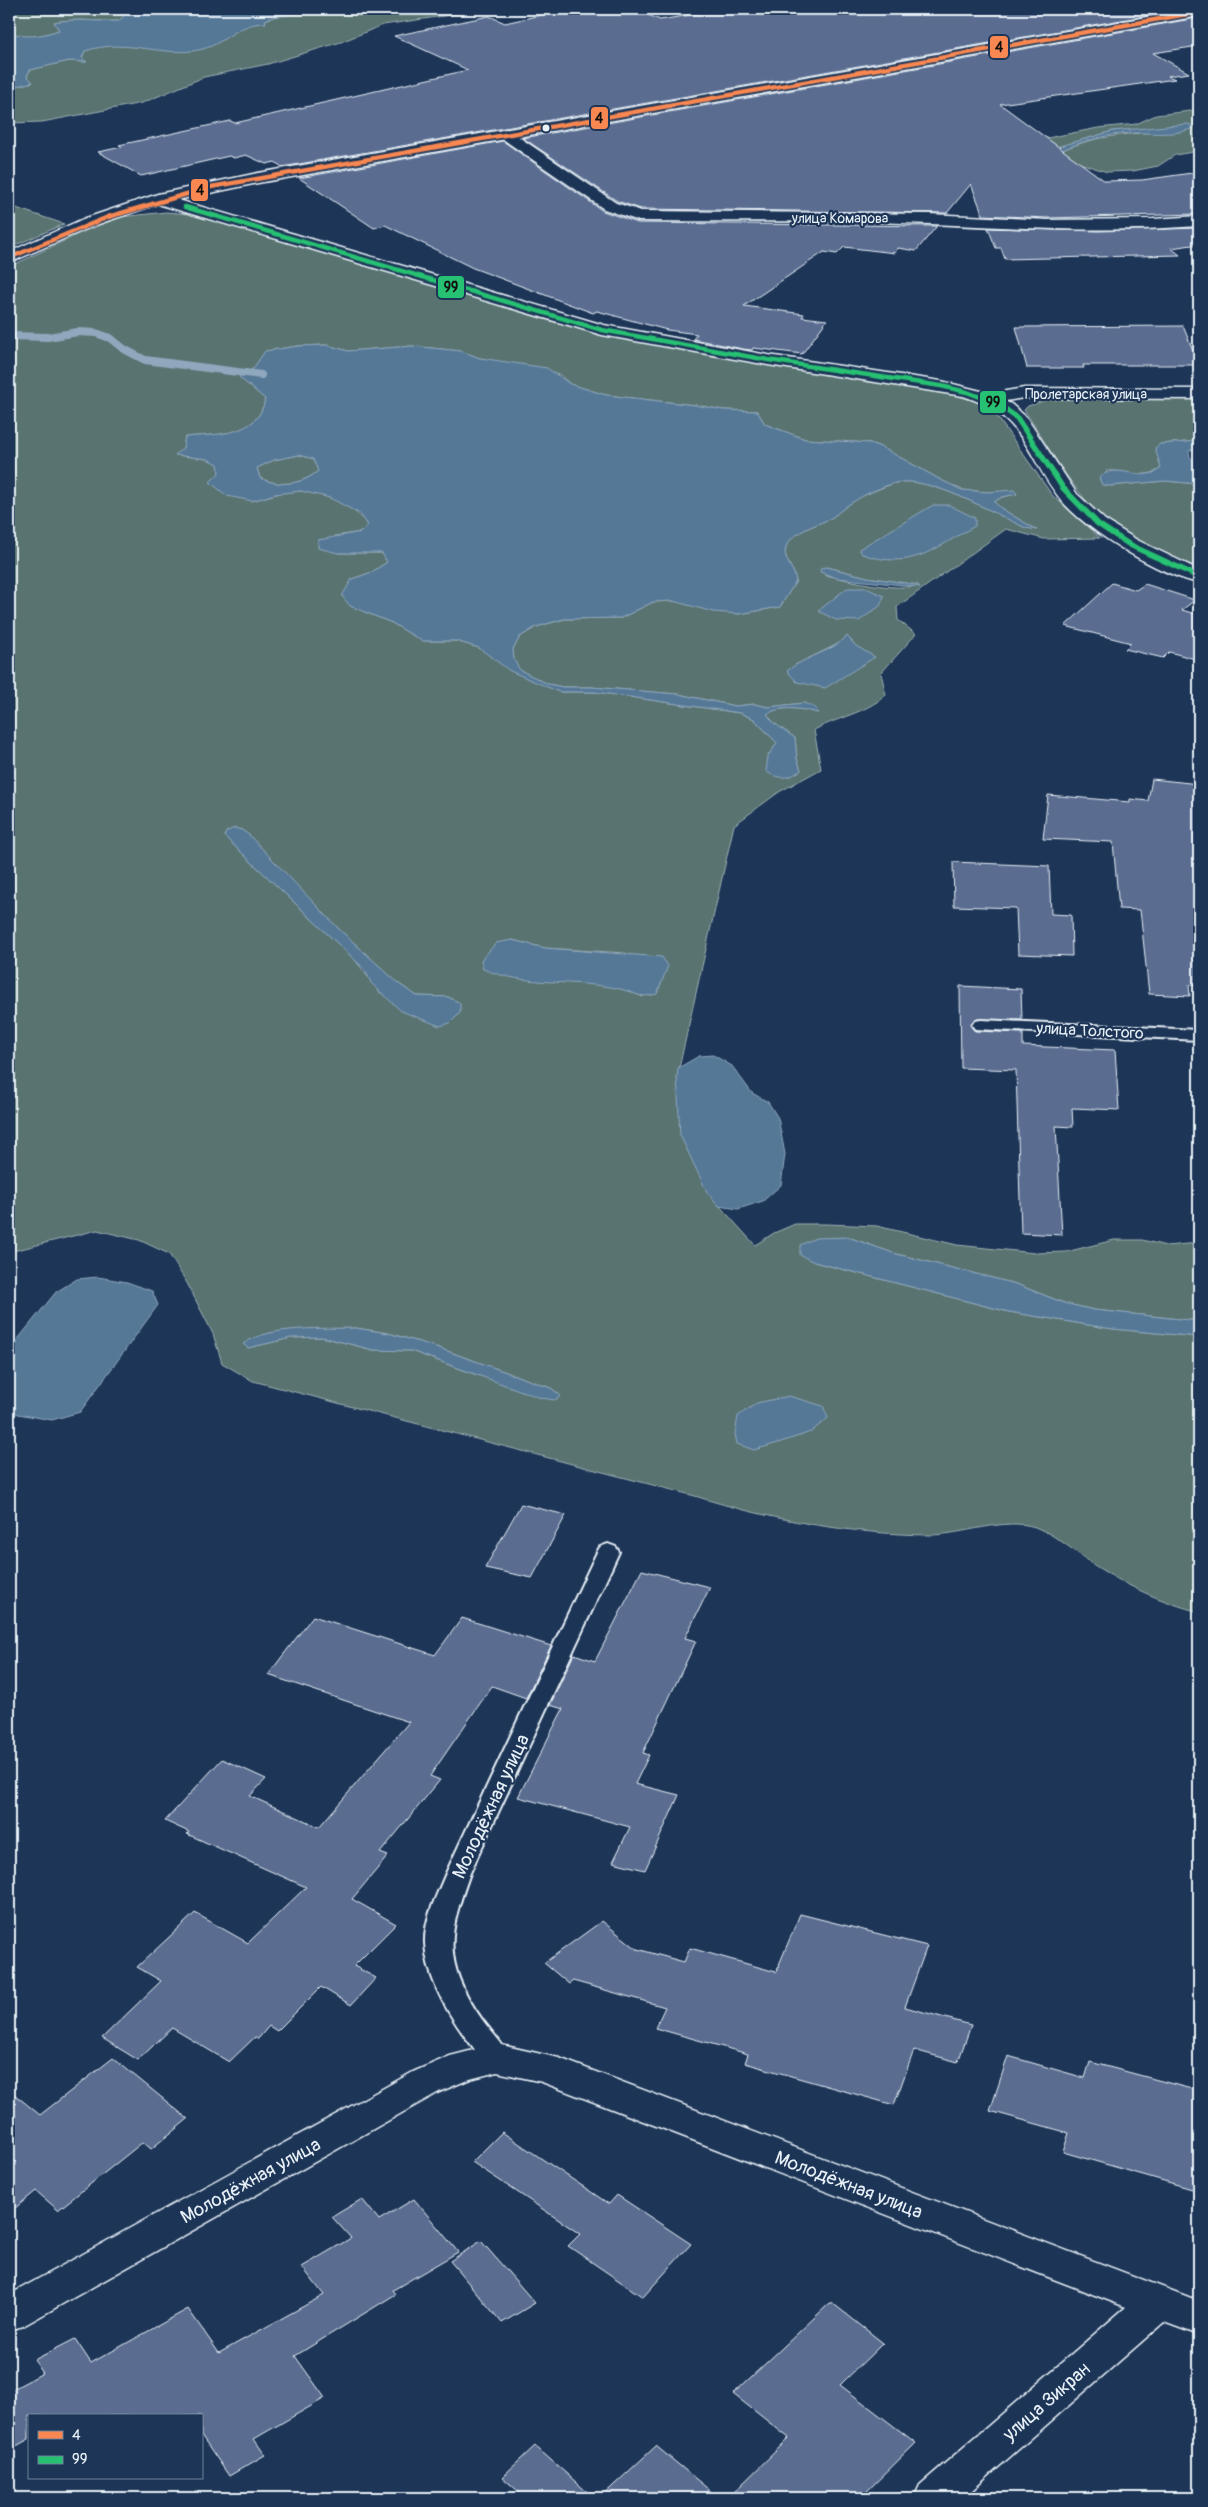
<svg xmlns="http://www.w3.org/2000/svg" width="1208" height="2507" viewBox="0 0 1208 2507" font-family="Pangolin,sans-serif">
	<rect width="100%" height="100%" fill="#1d3557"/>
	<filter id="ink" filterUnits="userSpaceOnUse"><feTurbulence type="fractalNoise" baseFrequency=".02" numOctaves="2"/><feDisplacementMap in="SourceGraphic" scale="10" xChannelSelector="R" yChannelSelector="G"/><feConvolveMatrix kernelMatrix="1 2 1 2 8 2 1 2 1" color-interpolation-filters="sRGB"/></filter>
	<g filter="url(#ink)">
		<!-- green -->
		<path fill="#587370" stroke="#a0b2b4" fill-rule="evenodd" d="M9,9H130L119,21C96,22 77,18 54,22L59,30C41,36 27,40 9,32Z
			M327,9L354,15L381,9H491L383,25L341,42L268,64L204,77L142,103L42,122L9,123V88L33,82L27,76L30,70L69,61L86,62L82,58L85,51L100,46L120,45L172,51L217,43L237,29L253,23H265V20L273,17Z
			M1199,110V135L1192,137L1199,141V151L1175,155L1158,166L1133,171L1107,172L1083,164L1057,167L1037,140L1098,128L1136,124L1156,115ZM1173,127L1178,131C1137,133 1097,134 1058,152L1057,147L1113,131Z
			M9,205L13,207L64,224L9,248Z
			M166,212L190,214L560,324L623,339L945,392L978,402L996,415L1052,495L1100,538L1044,539L1006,529L897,607L898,620L916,634L881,673L886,695C866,713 838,717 814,730L821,769L779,792L734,825L677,1077L707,1192L755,1245L774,1233L795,1224H827L877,1226L957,1245L1035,1253L1066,1252L1114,1240H1142L1166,1246L1199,1243V1321L1094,1310L1064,1303L1016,1284L893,1253L848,1237L814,1262L1009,1312L1113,1329L1199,1337V1612C1166,1603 1132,1589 1102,1570C1080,1557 1059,1536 1035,1527C1005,1517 962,1535 930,1535C850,1534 771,1520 695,1496L253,1381L222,1363L213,1334L187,1283L169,1254L139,1240L97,1230L9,1252V267L85,231L121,217ZM327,345L348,351L412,346L461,351L480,358L560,375L570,384L606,395L695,405L724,410L757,411L765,424L805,439L870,443L883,448L941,480L962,490L987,492L1014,491L1017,494L1002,497L994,502L1002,509L1035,529L1026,528C995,514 927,474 895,483C881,488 865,494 852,502C845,506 839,513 831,518C818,525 779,535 786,557C789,567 794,569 796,581L780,607L739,614L673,601L653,602L621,618L565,619L536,627L520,637L513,649L514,660L519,670L548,684L563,687H591L678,694L735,706L755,704L768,707L804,703L818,713C803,709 781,705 767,714L774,723L795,738L797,759L801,770L768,756L777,743L754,719L740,713L595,692H559L479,648L456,641H422L392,623L350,606L352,579L372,572L387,562L382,553H338L335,536L361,532L368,525C354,506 325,493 301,491C285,490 267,497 252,501L219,473V464L207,459L176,455L183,448L185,437C216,434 258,438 265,399L239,377L253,369L266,351L298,346ZM827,567L867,577L918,585C896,592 848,580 825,575ZM847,636L856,646L874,658L795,665L840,643ZM242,830L340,930L399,984L417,996L448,997L460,1003L380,993L356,961L224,836L227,831ZM512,940L545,948L626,953L643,997ZM356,1328L388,1333L433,1346L551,1388L561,1396L477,1375L411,1351L373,1350L322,1337L291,1338L248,1348L251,1339L270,1333Z
			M1053,398L1199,399V441L1160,444L1156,448L1161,468C1146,481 1123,469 1106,471L1110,486L1165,481L1199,484V568C1173,557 1143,547 1119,530C1077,502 1052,451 1024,410L1028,406Z
			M299,455L314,459L318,471C301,485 280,487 260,478L257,468L274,460Z"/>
		<!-- water -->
		<path fill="#557897" stroke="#90a8be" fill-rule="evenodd" d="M130,9H381L354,15L327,9L273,17L265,20L266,23C237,23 228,42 203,49C164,59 127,37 85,51L82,58L87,62L69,61L30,70L27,76L33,82L9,88V32C27,39 41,36 59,30L54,22C78,18 95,22 119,21Z
			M1188,124L1195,127C1177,137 1149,132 1129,133C1104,135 1081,141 1058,152L1057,147L1113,131Z
			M327,345L348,351L412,346L461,351L480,358L547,368L570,384L606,395L695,405L724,410L757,411L765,424L805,439L870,443L883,448L941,480L962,490L987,492L1014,490L1017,494L1002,497L994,502L1002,509L1037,530L1026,528C995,514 927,474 895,483C881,487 865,494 853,502C845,506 839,513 831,518C818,525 779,535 786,557C789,567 794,569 796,581L780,607L739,614L713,612L673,601L653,602L621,618L564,619L536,627L520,637L513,649L514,660L520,670L548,684L563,687H591L678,694L735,706L755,704L768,707L804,703L816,708L818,713C803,709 781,705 767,714L774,723L795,738L797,759L801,770C790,779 777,780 766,771L768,756L777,743L754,719L740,713L595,692H559L510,671L479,648L456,641H422L392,623L350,606L342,596L352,579L372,572L387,562L382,553H338L318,548V540L361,532L368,525L360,514L330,498L301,491L275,494L252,501L227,496L210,482L219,473L218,464L207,459L175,455L183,448L185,437C215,434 259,437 265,399L239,377L253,369L265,351L298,346ZM299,455L313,459L318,471C302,485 279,487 260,478L257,468L274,460Z
			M1199,441V448L1189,451L1190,457L1199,466V484L1165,481L1110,486L1102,485L1099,478C1117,460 1143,485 1161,468L1155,448L1160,444Z
			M933,505H949L975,518V526C933,549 912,571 862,554L859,549Z
			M827,567L867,577L918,585L920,587L837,578L820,572L821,568Z
			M847,588H866L884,596L880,606L859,621L836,620L818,611Z
			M847,636L856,646L875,657L825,688L797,682L787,671C805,656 831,653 847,636Z
			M235,828L242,830L249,835L340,930L399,984L417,996L448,997L460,1003V1013L450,1023L440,1026L401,1011L371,983L365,970L356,961L224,836L227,831Z
			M512,940L545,948L662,957L668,966L657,994C637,999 638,993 620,989C575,979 526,987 483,969L481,960L496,943Z
			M713,1055L732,1066L752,1093L768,1102L778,1118L785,1154L781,1185L763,1201L738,1209L719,1206L707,1192L680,1135L677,1077L678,1068L699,1056Z
			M848,1237L893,1253L1016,1284L1064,1303L1094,1310L1199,1321V1337L1113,1329L1009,1312L814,1262L800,1255V1245L816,1238Z
			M98,1277L127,1282L152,1291L158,1305L80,1412L52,1420L18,1414L9,1407V1367L18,1339L56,1292L77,1279Z
			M356,1328L388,1333L433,1346L551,1388L561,1396L555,1400L541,1398L411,1351L373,1350L322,1337L291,1338L248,1348L243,1344C269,1325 325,1329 356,1328Z
			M789,1396L823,1406L828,1418L811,1432L778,1443L754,1450L737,1444L735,1434L738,1416L757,1403Z"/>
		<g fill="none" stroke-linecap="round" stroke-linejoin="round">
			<!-- stream -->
			<path stroke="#90a8be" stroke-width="8" d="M9,336L48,337L78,332L96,333L110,338L124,349L145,360L261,375"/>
		</g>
		<!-- building -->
		<path fill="#5a6d91" stroke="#e8f1f8" d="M568,9H579L589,13L607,9H634L660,20L726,9H1184L282,167L275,162L266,164L246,155L234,158L229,156L141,176L98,152L122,147L119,145L230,121L235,123L468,70L394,36L489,16L505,23Z
			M1197,18L1199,46L1153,53L1189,73L1168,76L1175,79L1000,104L1105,181L1142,180L1199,172V214L1047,218L983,215L971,184L947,213L641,209L617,201L523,138Z
			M503,141L603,211L638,223L937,226L916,251L898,248L895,253L844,247L837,254L824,252L744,306L804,314L802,317L827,320L802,354L753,348L752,350L743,349L693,339L697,334L667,330L597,311L593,313L473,268L385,225L374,228L299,178Z
			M988,228L1098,231L1199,228V244L1171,248L1180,255L1005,259L1001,248H996Z
			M1183,326L1199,365H1083L1084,368H1027L1016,327Z
			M1112,583L1136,590L1145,584L1195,600L1182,610L1199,615V660L1169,652L1163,658L1125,649L1131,643L1065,626Z
			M1152,779L1199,784V986L1189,985L1190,996L1149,994L1140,910L1119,909L1113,842L1043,839L1048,795L1130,802V799L1148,801Z
			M953,862L1049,866L1051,914L1071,915L1072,956L1018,954L1016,908L954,906Z
			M960,986L1021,989L1022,1020L975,1019L970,1025L975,1031L1023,1033V1046L1115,1050L1119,1110L1072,1108L1073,1127L1056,1126L1062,1235L1021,1233L1016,1070L961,1068Z
			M521,1504L566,1515L532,1578L485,1568Z
			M642,1570L710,1587L685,1638L696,1641L643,1753L649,1755L635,1784L679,1795L645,1870L613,1862L630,1827L518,1797L563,1709L550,1705L574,1654L595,1661Z
			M313,1616L435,1655L462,1618L551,1646L526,1698L492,1686L430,1776L440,1780L380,1853L388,1856L352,1899L396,1924L354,1966L376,1978L351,2005L321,1987L277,2031L269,2026L258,2039L255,2037L229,2062L172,2028L138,2060L102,2038L161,1981L137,1967L195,1913L248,1943L306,1887L187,1834L189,1832L165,1821L222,1759L266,1779L250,1796L319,1827L409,1722L268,1675Z
			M800,1914L927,1946L905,2007L971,2025L958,2062L914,2050L894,2105L745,2063L748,2054L655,2028L665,2007L573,1981L569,1984L544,1963L602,1921L637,1949L684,1962L690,1948L776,1972Z
			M1008,2056L1085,2078L1090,2062L1199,2091V2191L1063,2152L1069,2133L990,2111Z
			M113,2058L188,2119L151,2149L143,2142L58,2210L36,2191L9,2213V2090L40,2115Z
			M502,2132L609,2204L617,2195L691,2244L643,2297L568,2246L580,2234L472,2162Z
			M362,2199L379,2220L414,2199L458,2252L393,2290L396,2294L295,2356L325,2398L254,2439L265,2455L229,2476L201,2435V2416H29V2439L9,2450V2391L43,2373L34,2360L75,2339L91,2363L188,2309L219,2353L324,2295L302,2267L351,2238L332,2217Z
			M481,2241L535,2303L502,2323L450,2261Z
			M831,2302L883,2343L840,2385L916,2443L860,2498H728L789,2438L733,2394Z
			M535,2446L594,2498H526L502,2477Z
			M656,2446L719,2498H600Z"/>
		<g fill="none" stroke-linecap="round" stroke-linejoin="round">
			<defs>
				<path id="service" d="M981,1020L1199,1030V1040L975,1029L972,1025L975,1021Z
					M608,1544L616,1547L619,1552L470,1873C448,1934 442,1961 481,2018C490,2031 503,2043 510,2058L506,2065C500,2067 494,2069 488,2065C482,2062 477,2053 473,2047C451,2019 427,1981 425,1943C424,1919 437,1895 446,1873L597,1552L600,1547Z"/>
				<path id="minor" d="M505,129L510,131L616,203L641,211L929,214L1047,220L1153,219L1199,216V226C1109,233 1020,228 931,224C834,220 736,222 639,221L604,209L500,137L497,134L500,131Z
					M1024,388L1199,389V399L1024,398L988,404L982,403L979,399L982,395Z
					M497,2044L559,2058L1199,2301V2335L1164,2322L963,2498H914L920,2485L1126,2307L542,2082L497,2072L470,2079L439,2092L23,2326L9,2330V2295L413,2072L450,2056Z"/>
				<path id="tertiary" d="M1193,9H1199V16L258,183L158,204L150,199L158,194L258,173Z"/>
				<path id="secondary" d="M158,194L604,325L768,355L941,381L985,392L1011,404L1026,417L1077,494L1105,520L1137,540L1199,570V583C1160,575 1088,532 1062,501C1025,456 1027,416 963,396L768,365L602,335L158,204L95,225L9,263V252L83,219Z"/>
			</defs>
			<!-- service casing -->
			<use href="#service" stroke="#e8f1f8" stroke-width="4"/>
			<!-- minor casing -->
			<use href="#minor" stroke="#e8f1f8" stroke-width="3"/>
			<!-- tertiary casing -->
			<use href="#tertiary" stroke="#e8f1f8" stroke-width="3"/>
			<!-- secondary casing -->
			<use href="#secondary" stroke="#e8f1f8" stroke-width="3"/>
			<!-- service -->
			<use href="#service" fill="#1d3557" fill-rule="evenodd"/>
			<!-- minor -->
			<use href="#minor" fill="#1d3557" fill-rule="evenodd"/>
			<!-- tertiary -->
			<use href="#tertiary" fill="#1d3557" fill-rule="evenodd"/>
			<!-- secondary -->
			<use href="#secondary" fill="#1d3557" fill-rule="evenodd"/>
			<defs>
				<path id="bus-1" d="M9,258L108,217L211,187L1199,12"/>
				<path id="bus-2-far1" d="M185,207L602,330L768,360L941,386L967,392L991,401"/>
				<path id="bus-2" d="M987,400L998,404L1017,418L1063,488L1098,524L1130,545L1199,577"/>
			</defs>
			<!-- bus-1 casing -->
			<use href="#bus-1" stroke="#1d3557" stroke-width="6"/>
			<!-- bus-2-far1 casing -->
			<use href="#bus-2-far1" stroke="#1d3557" stroke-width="6"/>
			<!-- bus-2 casing -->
			<use href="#bus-2" stroke="#1d3557" stroke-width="9"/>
			<!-- bus-1 -->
			<use href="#bus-1" stroke="#f88751" stroke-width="4.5"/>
			<!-- bus-2-far1 -->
			<use href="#bus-2-far1" stroke="#26c172" stroke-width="4.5"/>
			<!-- bus-2 -->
			<use href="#bus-2" stroke="#26c172" stroke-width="5.5"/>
		</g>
	</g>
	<!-- markers -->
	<circle fill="#e8f1f8" stroke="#1d3557" stroke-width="2" cx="546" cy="128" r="4.5"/>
	<g text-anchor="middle" stroke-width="4.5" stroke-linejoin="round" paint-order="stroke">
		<!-- far-street labels -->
		<g font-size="14" fill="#e8f1f8" stroke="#1d3557">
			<text x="840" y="223">улица Комарова</text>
			<text x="1086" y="399">Пролетарская улица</text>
		</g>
		<!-- street labels -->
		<g font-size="16" fill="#e8f1f8" stroke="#1d3557">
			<text transform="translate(1090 1030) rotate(3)" y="6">улица Толстого</text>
		</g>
		<!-- near-street labels -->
		<g font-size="19" fill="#e8f1f8" stroke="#1d3557">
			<text transform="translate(490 1806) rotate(-65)" y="7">Молодёжная улица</text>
			<text transform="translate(250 2180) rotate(-29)" y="7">Молодёжная улица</text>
			<text transform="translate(849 2184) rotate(21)" y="7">Молодёжная улица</text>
			<text transform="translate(1046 2401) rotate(-41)" y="7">улица Зикран</text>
		</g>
	</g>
	<g stroke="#1d3557" stroke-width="2">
		<rect x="989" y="35" width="20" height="24" rx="5" fill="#f88751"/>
		<rect x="590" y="106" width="19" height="24" rx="5" fill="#f88751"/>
		<rect x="190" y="178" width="19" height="24" rx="5" fill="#f88751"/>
		<rect x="437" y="275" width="28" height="24" rx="5" fill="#26c172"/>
		<rect x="979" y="390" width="28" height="24" rx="5" fill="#26c172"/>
	</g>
	<g font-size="14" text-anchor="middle" font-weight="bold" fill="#111">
		<text x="999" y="52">4</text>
		<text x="599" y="123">4</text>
		<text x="200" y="195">4</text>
		<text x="451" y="292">99</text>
		<text x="993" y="407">99</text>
	</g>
	<!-- margin -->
	<rect width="1208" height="2507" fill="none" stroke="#1d3557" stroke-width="30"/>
	<rect x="15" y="15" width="1178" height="2477" fill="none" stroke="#e8f1f8" stroke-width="2" filter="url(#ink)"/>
	<!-- legend -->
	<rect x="28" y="2414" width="175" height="65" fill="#1d3557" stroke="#6e8097"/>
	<rect x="38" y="2431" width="25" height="8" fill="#f88751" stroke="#6e8097"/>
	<text x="72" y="2440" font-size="15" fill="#e8f1f8">4</text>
	<rect x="38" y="2456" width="25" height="8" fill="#26c172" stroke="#6e8097"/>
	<text x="72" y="2464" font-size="15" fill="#e8f1f8">99</text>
</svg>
